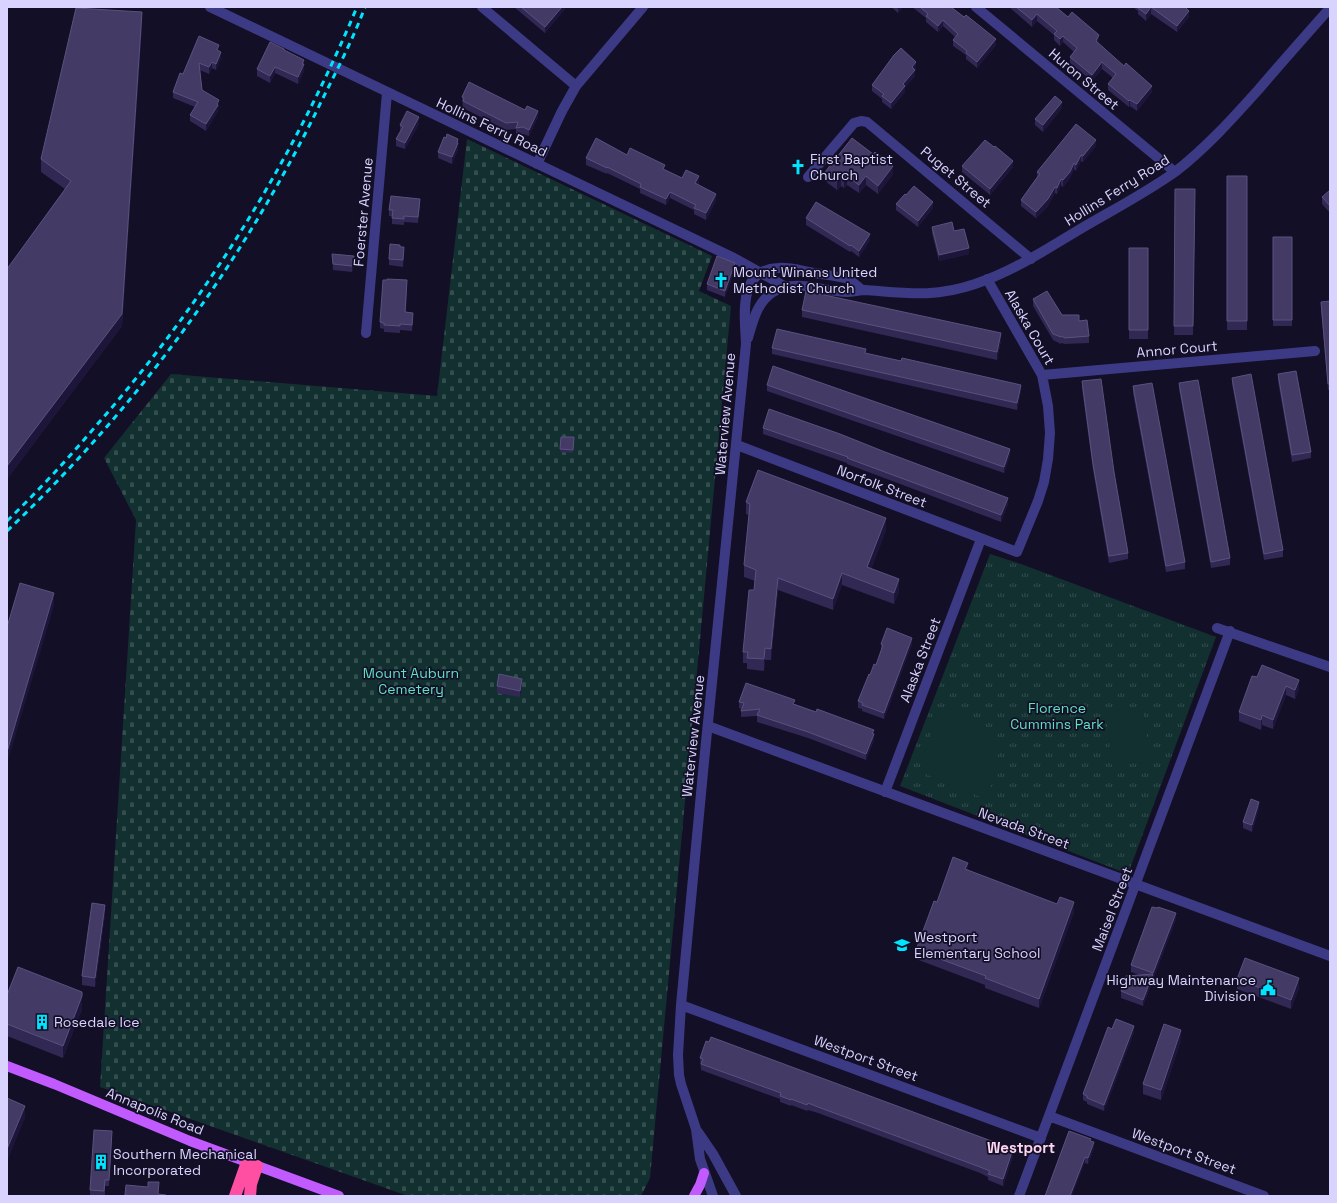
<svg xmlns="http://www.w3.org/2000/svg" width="1337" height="1203" viewBox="0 0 1337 1203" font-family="'Space Grotesk',sans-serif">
	<defs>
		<pattern id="grass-tufts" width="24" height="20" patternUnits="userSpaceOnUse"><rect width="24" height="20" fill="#12302f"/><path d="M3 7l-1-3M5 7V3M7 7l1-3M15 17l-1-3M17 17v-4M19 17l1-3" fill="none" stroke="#344d4e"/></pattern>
		<pattern id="cemetery-stones" width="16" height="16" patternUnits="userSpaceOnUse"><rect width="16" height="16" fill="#12302f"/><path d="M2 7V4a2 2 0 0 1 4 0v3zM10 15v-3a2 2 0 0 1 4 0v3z" fill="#344d4e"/></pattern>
	</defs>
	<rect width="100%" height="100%" fill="#130f26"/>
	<!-- grass -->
	<path fill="url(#grass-tufts)" d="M990,554L1021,564L1216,637L1128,874L900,786Z"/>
	<!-- cemetery -->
	<path fill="url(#cemetery-stones)" d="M467,139L712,256L699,291L731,306L650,1178L641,1196H408L100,1087L136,520L104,458L171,374L437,396Z"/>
	<!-- pitch -->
	<path fill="#12302f" d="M941,708L961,713L976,720L986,727L995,739L998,756L996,778L983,798L925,774L920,763Z
		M1143,710L1150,761L1112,766L1106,715Z"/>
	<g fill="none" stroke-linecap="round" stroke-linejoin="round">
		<!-- minor -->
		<path stroke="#3d3a85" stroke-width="10" d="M210,7L734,258L786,287
			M482,7L576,86
			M976,7L1175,172
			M537,164L562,111L576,86L643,7
			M808,177L854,123L861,121L867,122L1031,259
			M366,333L387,93
			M748,338C753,321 757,302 773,292C796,278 823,292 847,292C853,292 859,290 865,290C906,293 934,298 975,284C1011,272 1044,251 1077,231C1109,212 1144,194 1175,172C1206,148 1233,118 1259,89C1282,62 1306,35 1330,8
			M1042,375L1315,351
			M737,445L1017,552L1038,501L1044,482L1048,459L1050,433L1048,406L1042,375L987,279
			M1217,628L1330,667
			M708,726L1330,956
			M885,792L981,539
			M681,1005L1041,1138
			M1049,1116L1264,1196
			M698,1132L713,1154L736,1196
			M713,1196L700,1159L696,1129L681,1084L679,1075L678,1055L681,1005L704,762L746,344C745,316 737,270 778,268C788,267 799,270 809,272C818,274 840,276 848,279C853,282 858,287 862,290
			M1019,1196L1230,631"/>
		<!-- major -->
		<path stroke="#c25bff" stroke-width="10" d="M7,1066L54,1084L190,1141L339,1196
			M694,1196L700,1185L704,1173"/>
		<!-- highway -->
		<path stroke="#ff4fa3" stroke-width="12" d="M235,1196L247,1162
			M250,1196L251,1184L257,1166"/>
		<!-- rail -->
		<path stroke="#00e5ff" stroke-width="3" stroke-dasharray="6 5" stroke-linecap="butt" d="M7,521C38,491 67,460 95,427C205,302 293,160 357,7
			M7,531C137,408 244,261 322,100C337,70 353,39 365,7"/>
	</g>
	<!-- wall -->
	<path fill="#312854" d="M514,7H565V9L545,33Z
		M891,7H903L898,13Z
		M912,7H951L996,45L977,68L966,59V55L953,46V40L955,37L943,26L938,32L926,22V18Z
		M1009,7H1056L1068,17L1099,41L1098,43L1152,92L1137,111L1130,106L1129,107L1108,90V84L1113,78L1102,69L1092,81L1070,63V57L1074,52L1063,42L1060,46L1054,40V35L1037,21L1032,27Z
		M1133,7H1185L1189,17L1177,32L1151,14L1146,21L1138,14V11Z
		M142,25L122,326L7,479V269L65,189L41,172V159Z
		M284,50L304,60V71L298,84L275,73L270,83L257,76V69Z
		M219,51L221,58L216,70L212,68L209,74L200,70L202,90L219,106L218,108V111L206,131L190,121V115L195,107L173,98V92L183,74Z
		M916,68L915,70V76L905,87V92L891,109L882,102V99L872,91V85Z
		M462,97L538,117L529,136L523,134L516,135V129L506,130L463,108Z
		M1062,108L1043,132L1035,125V119Z
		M419,124L405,149L396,146V139L400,131V125Z
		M458,139V149L452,164L438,158V152Z
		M1096,146L1083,162L1081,161L1076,171L1074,169L1070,178L1063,187L1061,185L1057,194L1055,193L1048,206L1036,218L1021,206V200L1037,177V172Z
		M627,155L665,170L682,178L699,182L698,185L716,200L706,220L694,214V210L670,198L666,205L640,193V189L607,173V174L586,165V158Z
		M962,166L1013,167L990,195L962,172Z
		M825,172L893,174L878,194L866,185L859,193L847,185L844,188L841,186L837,190L825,181Z
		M1227,176H1247V330H1227Z
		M1175,189H1195L1193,335H1174Z
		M1330,190V213L1322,204V197Z
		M906,195L933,208L918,227L896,210V204Z
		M420,205L418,223L404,222V225L392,224V216H389V210Z
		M806,218L870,240L859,257L851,251L850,252L806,225Z
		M932,227L954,231L969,254L939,261L932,233Z
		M1273,237H1292V326H1273Z
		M400,247L404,253L403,267L389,265V259Z
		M1129,248H1148V339H1129Z
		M332,254L354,262L352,272L333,270Z
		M735,269L725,297L707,290V284Z
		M407,286L406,313L413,320L412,331L400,330V333L384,332V329L380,328V322Z
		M1033,299L1062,315L1079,321L1089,336V343L1065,344L1061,343V344L1053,340L1033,306Z
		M1330,301V390H1328L1321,308V302Z
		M802,310L1001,341L997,360L802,317Z
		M772,348L866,353L1021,391L1017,410L772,354Z
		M1278,374L1311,452V458L1292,462L1278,381Z
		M1232,378L1283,550V557L1264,560L1232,384Z
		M1082,381L1114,472L1128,553V559L1109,563L1093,470L1082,388Z
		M1179,383L1230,558V565L1211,568L1179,389Z
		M767,385L1010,455L1004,473L767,391Z
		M1133,386L1185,562V569L1166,572L1133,393Z
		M763,428L1008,504L1001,522L847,464V463L763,434Z
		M561,437H574L573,453L560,452Z
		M746,502L886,530L871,569L899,591L894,604L842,585L833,610L778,590L771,660H765L764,671L747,669V663H743V652L754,590L755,581L744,577V565L749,515L746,514Z
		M881,644H912L884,719L862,711V709L858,708V701L870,675L876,665L881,650Z
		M1257,677L1299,689L1295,699L1286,695L1273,729L1262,725L1261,730L1239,721V712Z
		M497,686H522L520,697L497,693Z
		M739,702L795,704L816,712L874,730V740L866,760L808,738L757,722V716L741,717V711L742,709L739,708Z
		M1259,808L1252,832L1243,828V822Z
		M968,870L1074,912L1039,1008L985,988V985L916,959V950Z
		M105,914L95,987L82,985V976Z
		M1176,919L1143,1006L1121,998V991L1140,975L1131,972V965Z
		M1237,979L1299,988L1291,1009L1237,989Z
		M7,995L82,1009L63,1058L7,1036Z
		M1112,1029L1134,1032L1104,1111L1087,1104V1102L1083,1100V1094Z
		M1181,1040L1161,1100L1143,1094V1084Z
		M700,1058L1013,1156L1003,1186L988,1180V1177L980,1173L818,1113L808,1110L807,1111L791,1105V1106L780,1102V1099L701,1070Z
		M112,1137L109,1186H105V1196H90V1190Z
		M1091,1141L1094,1148L1088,1164L1085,1163L1045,1196Z"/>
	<!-- shaded-wall -->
	<path fill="#1d163a" d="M562,7H565V9L545,33V27Z
		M898,7H903L898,13Z
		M1151,7V14L1146,21V14Z
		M1189,11V17L1177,32V26Z
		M142,12V25L122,326L7,479V466Z
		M1037,14V21L1032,27V20Z
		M943,20V26L938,32V26Z
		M1099,35V41L1096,48V41Z
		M1063,36V42L1060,46V39Z
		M996,39V45L977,68V62Z
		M221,52V58L216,70V64Z
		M304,60V71L298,84V77Z
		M212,62V68L209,74V67Z
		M916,62V68L912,73V67Z
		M1102,62V69L1092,81V75Z
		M275,67V73L270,83V76Z
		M915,70V76L905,87V92L891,109V103L903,84Z
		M1152,86V92L1137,111V104Z
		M219,100L218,111L206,131V124Z
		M1130,100V106L1129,107V101Z
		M1062,102V108L1043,132V125Z
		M538,111V117L529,136V130Z
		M419,117V124L405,149V143Z
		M458,139V149L452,164V157Z
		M1096,140V146L1083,162V156Z
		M1081,155V161L1076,171V165Z
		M1013,161V167L990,195V189Z
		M1074,163V169L1070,178L1063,187V180Z
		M893,166V174L878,194V186Z
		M699,176V182L695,190V183Z
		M847,176V185L844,188V180Z
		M866,176V185L859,193V185Z
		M841,177V186L837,190V182Z
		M1061,179V185L1057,194V188Z
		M1055,187V193L1048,206L1036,218V212Z
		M670,192V198L666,205V199Z
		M716,194V200L706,220V213Z
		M933,202V208L918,227V221Z
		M870,234V240L859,257V251Z
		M404,247V253L403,267V260Z
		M969,248V254L939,261V255Z
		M354,256V262L352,272V266Z
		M735,263V269L725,297V291Z
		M1001,333V341L997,360V352Z
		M1021,385V391L1017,410V403Z
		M1010,449V455L1004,473V467Z
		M1008,498V504L1001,522V515Z
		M886,518V530L867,579V567Z
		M842,573V585L833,610V599Z
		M778,578V590L771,660V649Z
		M899,579V591L894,604V593Z
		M54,593V606L7,764V752Z
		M912,638V644L884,719V713Z
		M765,648V660L764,671V659Z
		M522,679V686L520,697V691Z
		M1299,680V689L1295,699V690Z
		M1286,686V695L1273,729V720Z
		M1262,715V725L1261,730V720Z
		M874,730V740L866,760V754Z
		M1259,802V808L1252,832V825Z
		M968,863V872L965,869Z
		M1074,902V912L1039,1008V999Z
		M105,905V914L95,987V978Z
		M1176,913V919L1143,1006V1000Z
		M1299,978V988L1291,1009V1000Z
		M82,996V1009L63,1058V1046Z
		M1134,1026V1032L1104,1111V1105Z
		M1181,1030V1040L1161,1100V1090Z
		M25,1106V1118L7,1162V1149Z
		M112,1131V1137L109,1186V1180Z
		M1094,1142V1148L1088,1164V1158Z
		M1013,1149V1156L1003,1186V1179Z
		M1085,1157V1163L1072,1196H1070Z"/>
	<!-- building -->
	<path fill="#433a66" stroke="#5a527e" d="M521,7H562L545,27Z
		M920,7H951L964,17L966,15L996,39L977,62L966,53L967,51L953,40L958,34L943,20L938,26L926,16L928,14Z
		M1016,7H1056L1068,17L1072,12L1099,35L1096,41L1124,66L1126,63L1152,86L1137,104L1130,100L1129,101L1108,84L1116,74L1102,62L1092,75L1070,57L1077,48L1063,36L1060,39L1054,34L1057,31L1037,14L1032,20Z
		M1139,7H1185L1189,11L1177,26L1151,7L1146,14L1138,8Z
		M76,8L142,12L122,314L7,466V269L71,181L41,159Z
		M199,36L219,45L217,50L221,52L216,64L212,62L209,67L199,63L202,90L219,100L217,104L218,105L206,124L190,115L198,102L173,92L180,73L183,74Z
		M270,42L284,49V50L304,60L302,64H304L298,77L275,67L270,76L257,69Z
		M901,48L916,62L912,67L915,70L903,84L905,86L891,103L882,96L884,94L872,85L894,55Z
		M469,82L525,110L527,106L538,111L529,130L523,127L516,128L518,122L506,123L463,101L464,98L462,97Z
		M1055,96L1062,102L1043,125L1035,119Z
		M407,111L419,117L405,143L396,139L403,127L400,125Z
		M1076,124L1096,140L1083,156L1081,155L1076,165L1074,163L1070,172L1063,180L1061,179L1057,188L1055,187L1048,199L1036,212L1021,200L1036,179L1040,174L1037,172Z
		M447,134L458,139L457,142L458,143L452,157L438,152L444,137L446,138Z
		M596,138L627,155L630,148L665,165L663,169L682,178L686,170L699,176L695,183L716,194L706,213L694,208L696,205L670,192L666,199L640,187L641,184L607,167V168L586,158Z
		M852,138L873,154L875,152L893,166L878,186L866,176L859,185L847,176L844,180L841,177L837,182L825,172Z
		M985,140L994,147L995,146L1013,161L990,189L962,166Z
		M1227,176H1247V321H1227Z
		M914,186L933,202L918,221L896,204L905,194L906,195Z
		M1175,189H1195L1193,326H1174Z
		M1330,190V206L1322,197Z
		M391,196L420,199L418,217L404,216V219L392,218L393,210H389Z
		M816,202L870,234L859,251L851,245L850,246L806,218Z
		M952,222L954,231L964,229L969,248L939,255L932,227Z
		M1273,237H1292V320H1273Z
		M390,244L400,245V247H404L403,260L389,259Z
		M1129,248H1148V330H1129Z
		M332,254L354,256L352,266L333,264Z
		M717,256L735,263L725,291L707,284Z
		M387,279L407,280L405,312L413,313L412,325L400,324V326L384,325V323L380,322L383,280H387Z
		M806,291L1001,333L997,352L802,310Z
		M1047,291L1062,315H1079V321L1087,320L1089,336L1065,338L1061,336V337L1053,334L1033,299Z
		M1330,301V384H1328L1321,302Z
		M777,329L866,349L865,353L901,361L902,358L1021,385L1017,403L772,348Z
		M773,366L1010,449L1004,467L767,385Z
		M1296,371L1311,452L1292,455L1278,374Z
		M1251,374L1283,550L1264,554L1232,378Z
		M1101,379L1114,472L1128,553L1109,556L1093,464L1082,381Z
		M1198,380L1230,558L1211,562L1179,383Z
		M1152,383L1185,562L1166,566L1133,386Z
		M769,409L840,434L885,452L1008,498L1001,515L847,458L848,457L763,428Z
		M561,437H574L573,450L560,449Z
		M758,470L886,518L867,567L899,579L894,593L842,573L833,599L778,578L771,649L765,648L764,659L747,658L748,652H743L749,590H754L756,570L744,565L750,504L746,502Z
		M20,583L54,593L7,752V627Z
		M887,628L912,638L884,713L862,705L863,703L858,701L869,674L870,675L874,664L876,665L883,645L881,644Z
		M1262,665L1299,680L1295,690L1286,686L1273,720L1262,715L1261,720L1239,712L1252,676L1257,677Z
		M499,674L522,679L520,691L497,686Z
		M746,683L795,700L793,704L816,712L817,709L874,730L872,733L874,734L866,754L808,732L757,715L760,709L741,711L744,703L739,702Z
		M1251,799L1259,802L1252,825L1243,822Z
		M953,857L968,863L965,869L1057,904L1060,897L1074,902L1039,999L985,978L986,976L916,950L934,901L937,902Z
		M92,903L105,905L95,978L82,976Z
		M1152,907L1157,908L1158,907L1176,913L1153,973L1131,965Z
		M1245,958L1299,978L1291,1000L1237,979Z
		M18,967L82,992V996L63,1046L7,1024V995Z
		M1153,974L1143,1000L1121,991L1126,976Z
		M1116,1019L1134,1026L1104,1105L1087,1098V1096L1083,1094L1108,1027L1112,1029Z
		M1164,1024L1181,1030L1161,1090L1143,1084Z
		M711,1037L1013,1149L1003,1179L988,1174L990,1171L980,1167L818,1107L808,1103L807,1105L791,1099V1100L780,1096L781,1093L701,1064L703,1059L700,1058L706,1041L709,1042Z
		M7,1098L25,1106L7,1149Z
		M94,1130L112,1131L109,1180H105L104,1191L90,1190Z
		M1069,1131L1091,1139L1090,1141L1094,1142L1088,1158L1085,1157L1070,1196H1045Z
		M148,1182H159L158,1194L166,1195V1196H136L125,1195L126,1185L148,1187Z"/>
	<!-- icons -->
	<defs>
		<symbol id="church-bare" viewBox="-9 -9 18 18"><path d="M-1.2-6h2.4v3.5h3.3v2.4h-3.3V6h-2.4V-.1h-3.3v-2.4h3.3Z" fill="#00e5ff" stroke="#130f26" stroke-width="2.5" paint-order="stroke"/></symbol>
		<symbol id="school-bare" viewBox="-9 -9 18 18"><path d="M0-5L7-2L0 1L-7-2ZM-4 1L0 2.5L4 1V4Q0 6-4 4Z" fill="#00e5ff" stroke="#130f26" stroke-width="2.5" paint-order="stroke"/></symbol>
		<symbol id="civic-bare" viewBox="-9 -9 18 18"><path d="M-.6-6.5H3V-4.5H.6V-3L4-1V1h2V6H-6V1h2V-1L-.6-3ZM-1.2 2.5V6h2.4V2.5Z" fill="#00e5ff" stroke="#130f26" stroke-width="2.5" paint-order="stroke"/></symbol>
		<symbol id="building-bare" viewBox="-9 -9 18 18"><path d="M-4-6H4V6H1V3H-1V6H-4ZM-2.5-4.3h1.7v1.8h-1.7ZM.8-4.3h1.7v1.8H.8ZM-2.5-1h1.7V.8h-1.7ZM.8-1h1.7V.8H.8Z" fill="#00e5ff" stroke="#130f26" stroke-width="2.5" paint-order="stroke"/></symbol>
	</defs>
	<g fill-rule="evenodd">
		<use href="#church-bare" x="787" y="156" width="22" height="22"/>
		<use href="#church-bare" x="710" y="269" width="22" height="22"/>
		<use href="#school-bare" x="891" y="934" width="22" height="22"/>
		<use href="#civic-bare" x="1257" y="977" width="22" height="22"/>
		<use href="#building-bare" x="31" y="1011" width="22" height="22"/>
		<use href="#building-bare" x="90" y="1151" width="22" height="22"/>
	</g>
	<g text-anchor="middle" stroke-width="3.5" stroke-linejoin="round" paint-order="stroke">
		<!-- street labels -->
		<g font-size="14" fill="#d9d4ff" stroke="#130f26">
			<text transform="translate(1084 79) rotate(40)" y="5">Huron Street</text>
			<text transform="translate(492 127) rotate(25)" y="5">Hollins Ferry Road</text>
			<text transform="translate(956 177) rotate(40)" y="5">Puget Street</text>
			<text transform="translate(1117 190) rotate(-32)" y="5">Hollins Ferry Road</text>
			<text transform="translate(363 212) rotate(-85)" y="5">Foerster Avenue</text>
			<text transform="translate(1030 327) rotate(60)" y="5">Alaska Court</text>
			<text transform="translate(1177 349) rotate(-5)" y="5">Annor Court</text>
			<text transform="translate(725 414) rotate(-85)" y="5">Waterview Avenue</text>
			<text transform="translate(882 486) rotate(21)" y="5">Norfolk Street</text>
			<text transform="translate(920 660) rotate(-69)" y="5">Alaska Street</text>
			<text transform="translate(693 736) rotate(-84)" y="5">Waterview Avenue</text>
			<text transform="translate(1024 828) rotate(20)" y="5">Nevada Street</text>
			<text transform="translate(1112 909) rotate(-69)" y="5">Maisel Street</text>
			<text transform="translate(866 1058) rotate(20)" y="5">Westport Street</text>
			<text transform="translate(155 1111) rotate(22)" y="5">Annapolis Road</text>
			<text transform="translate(1184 1151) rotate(20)" y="5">Westport Street</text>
		</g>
		<!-- poi labels -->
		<g font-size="14" fill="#d9d4ff" stroke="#130f26" text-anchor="start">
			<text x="810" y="164">First Baptist<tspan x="810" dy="16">Church</tspan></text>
			<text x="733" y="277">Mount Winans United<tspan x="733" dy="16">Methodist Church</tspan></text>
			<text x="914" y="942">Westport<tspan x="914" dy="16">Elementary School</tspan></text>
			<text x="1256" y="985" text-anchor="end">Highway Maintenance<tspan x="1256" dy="16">Division</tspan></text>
			<text x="54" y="1027">Rosedale Ice</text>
			<text x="113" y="1159">Southern Mechanical<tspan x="113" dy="16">Incorporated</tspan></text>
		</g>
		<!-- park labels -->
		<g font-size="14" fill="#5fe0c0" stroke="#130f26">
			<text x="411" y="678">Mount Auburn<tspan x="411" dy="16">Cemetery</tspan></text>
			<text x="1057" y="713">Florence<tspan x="1057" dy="16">Cummins Park</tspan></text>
		</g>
		<!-- neighbourhood labels -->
		<g font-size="15" font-weight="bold" fill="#ffd6f0" stroke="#130f26">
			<text x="1021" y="1153">Westport</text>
		</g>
	</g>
	<!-- border -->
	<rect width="1337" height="1203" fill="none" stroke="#d9d4ff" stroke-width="16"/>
</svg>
